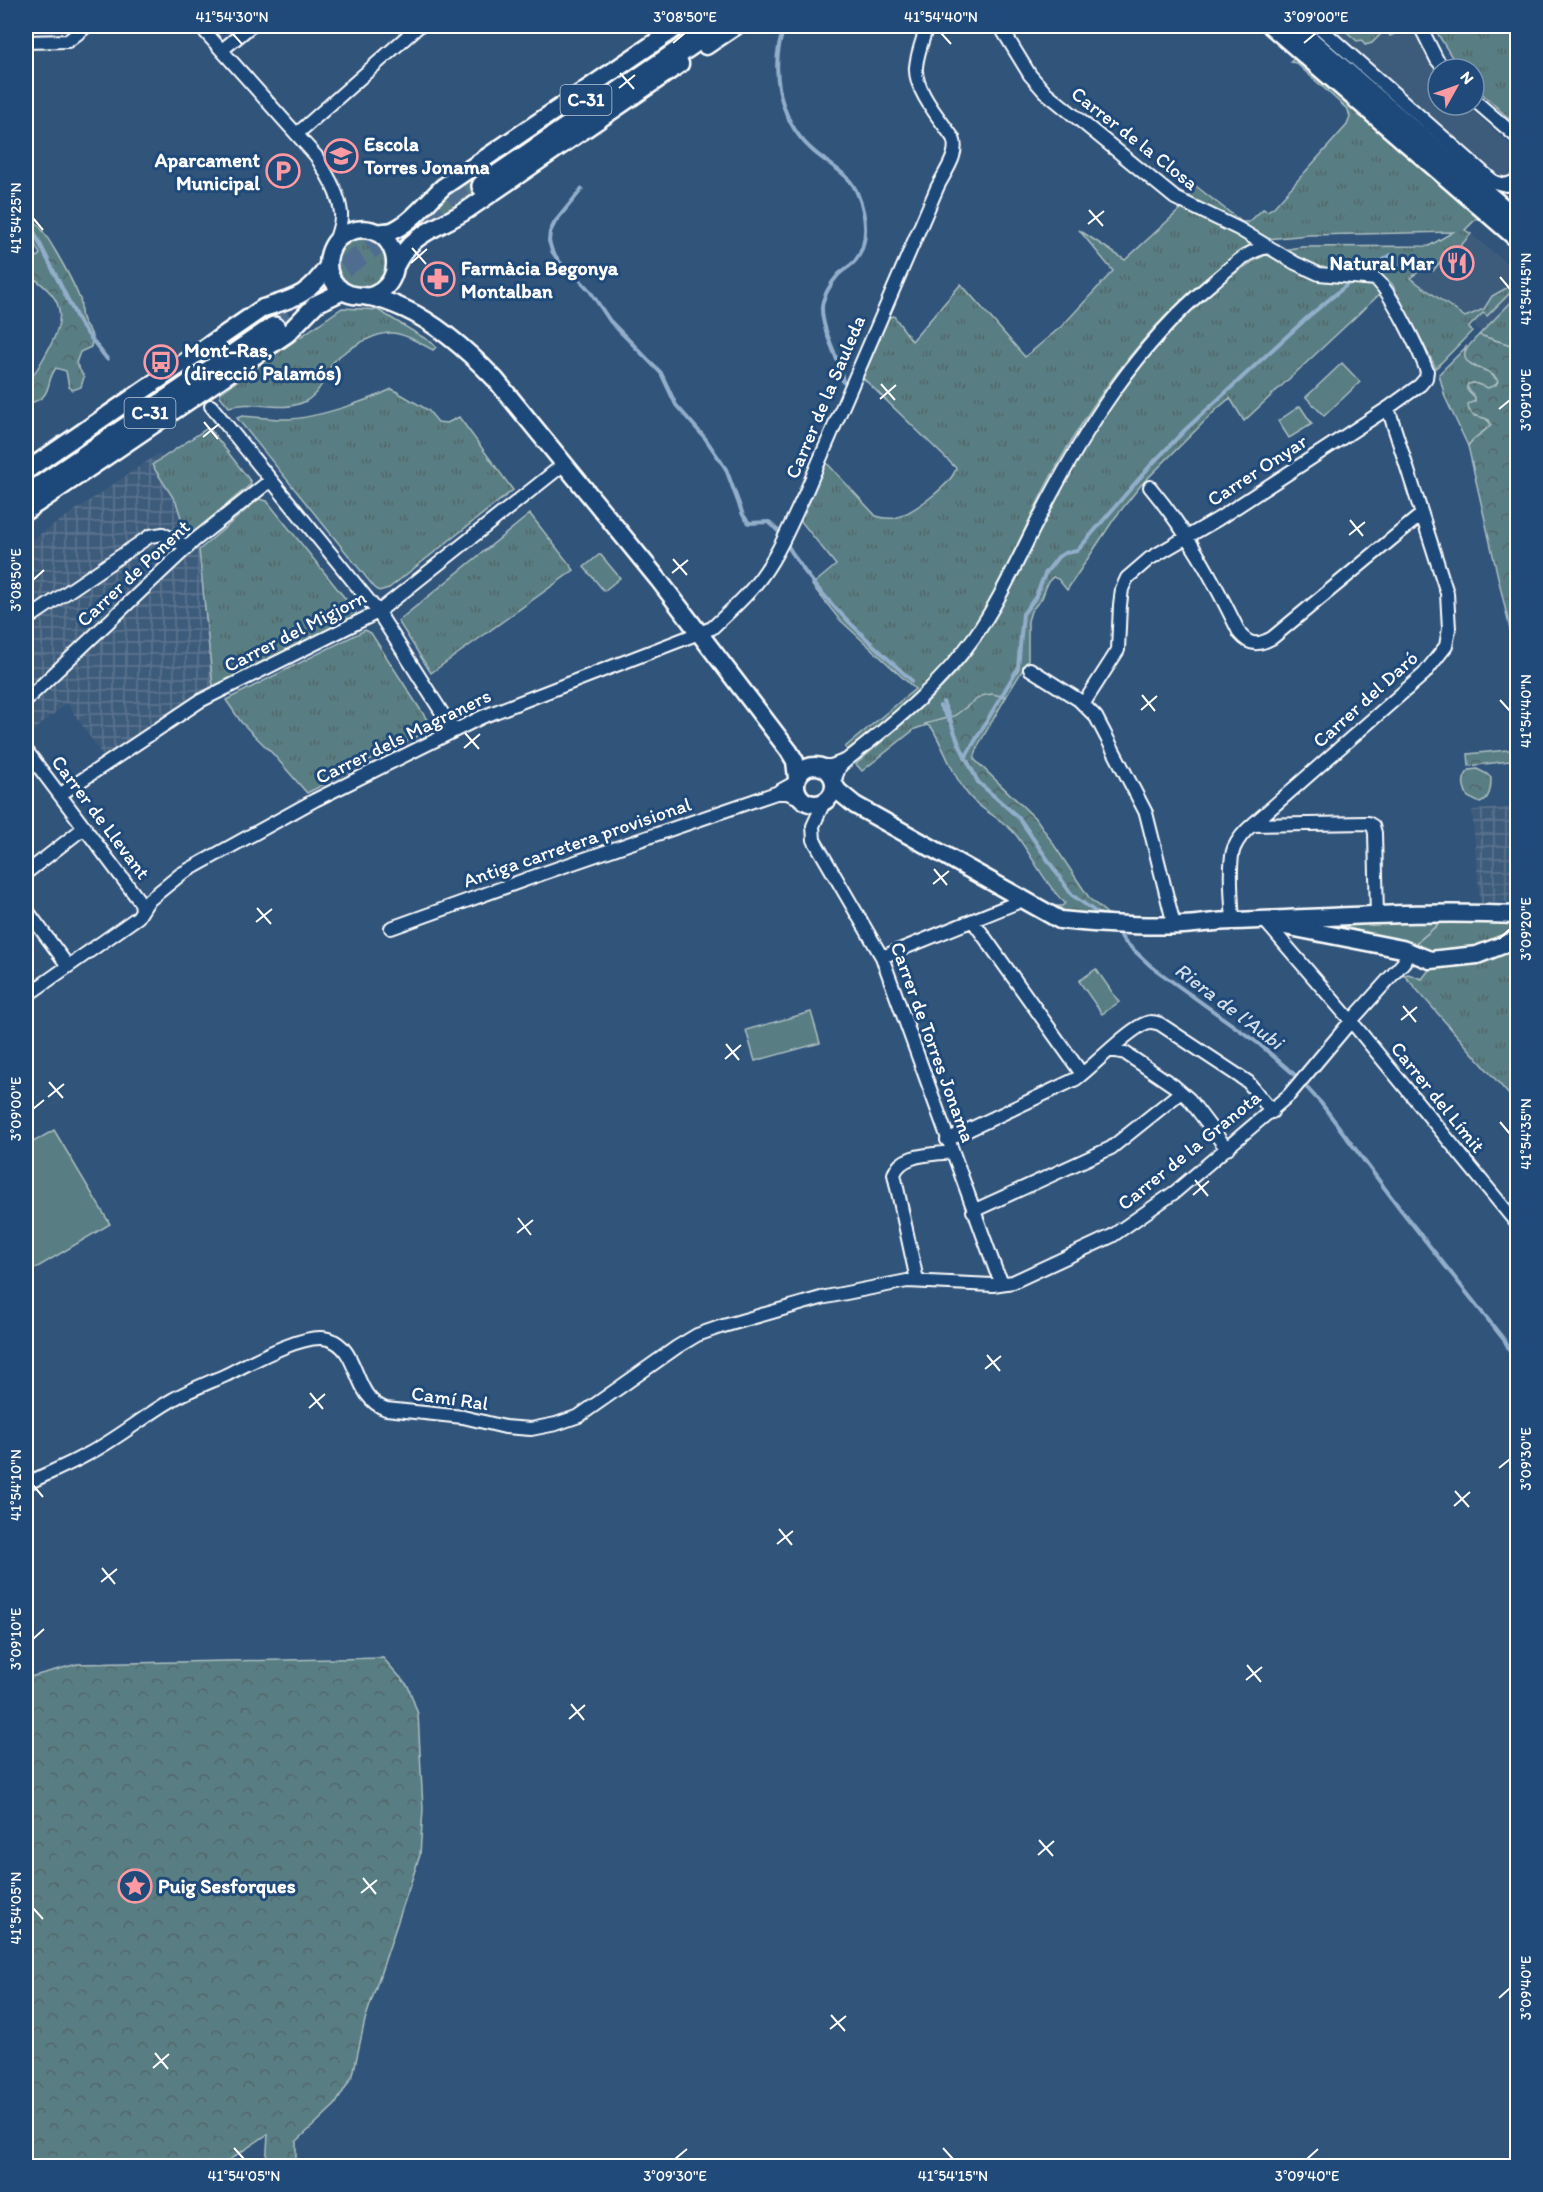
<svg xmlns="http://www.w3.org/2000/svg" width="1543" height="2192" viewBox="0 0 1543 2192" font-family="Itim,sans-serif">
	<defs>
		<pattern id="industrial-grid" width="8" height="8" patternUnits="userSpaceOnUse" patternTransform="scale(1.5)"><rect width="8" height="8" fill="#3e5c7b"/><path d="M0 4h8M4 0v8" fill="none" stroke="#5b748f"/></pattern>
		<pattern id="grass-tufts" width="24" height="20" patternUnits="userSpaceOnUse" patternTransform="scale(1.5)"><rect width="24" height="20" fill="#597e83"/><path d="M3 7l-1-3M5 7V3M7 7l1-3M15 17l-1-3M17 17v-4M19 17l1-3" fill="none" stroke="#526568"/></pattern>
		<pattern id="forest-crowns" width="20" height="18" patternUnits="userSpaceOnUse" patternTransform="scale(1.5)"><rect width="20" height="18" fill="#597e83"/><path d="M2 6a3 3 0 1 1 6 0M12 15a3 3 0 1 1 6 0" fill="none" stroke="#526568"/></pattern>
	</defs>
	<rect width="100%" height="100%" fill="#31547b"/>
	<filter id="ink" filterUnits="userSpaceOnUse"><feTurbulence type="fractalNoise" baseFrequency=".0167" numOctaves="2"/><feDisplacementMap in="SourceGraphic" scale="12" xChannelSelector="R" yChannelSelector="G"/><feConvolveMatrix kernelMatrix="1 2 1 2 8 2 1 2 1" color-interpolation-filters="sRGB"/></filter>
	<g filter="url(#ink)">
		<!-- built -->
		<path fill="#3e5c7b" d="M1326,26H1340L1357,41L1362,40L1372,43L1383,32H1388L1390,35L1407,28L1406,26H1412L1425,52L1438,70V105H1466L1517,151V164L1503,180L1496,176Z
			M1471,234L1517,271V359L1485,336L1465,317L1410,278Z"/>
		<!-- industrial -->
		<path fill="url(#industrial-grid)" d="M159,453L165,465L183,525L198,545L214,694L107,762L67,703L26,737V544Z
			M1517,807V902L1480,903L1472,810Z"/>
		<!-- grass -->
		<path fill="url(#grass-tufts)" stroke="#acbec1" stroke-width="1.5" d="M1340,26H1406L1407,28L1390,36L1388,32H1383L1372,43L1365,45L1362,40L1357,41Z
			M1433,26H1517V126L1474,86V69H1459Z
			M1294,57L1314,73L1478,217L1465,230L1471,234L1449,259L1445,256L1433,271L1427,266L1410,278L1465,317L1484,309L1492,296L1510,286L1514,289L1487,316L1483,313L1469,327L1472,331L1436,368L1392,284C1373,263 1349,277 1325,270C1310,266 1296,258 1283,250L1301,247L1429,246L1453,232L1309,235L1267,239L1189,200L1192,183L1242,222H1249L1263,209L1267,211L1273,208L1347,125L1350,117L1348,110L1296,63L1291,62Z
			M474,171L486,189L407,237L402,230Z
			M1183,207C1191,211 1199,216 1208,221C1222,228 1245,231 1253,245C1163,300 1097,390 1048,482C1022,531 1002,585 971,631C940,680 892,715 848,751L845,747L915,689L839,619L812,585L836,565L800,520L825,461L876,516C882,518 888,519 895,518C912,513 952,485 956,468L862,377L888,317L894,316L912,341L961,284L1025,357L1063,325L1113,271L1079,230L1125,260Z
			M335 263a26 26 0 1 1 52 0a26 26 0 1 1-52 0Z
			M1267,254L1376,283L1382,292L1244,421L1230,398L1218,408L1141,485L1114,519L1067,590L1058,579L1053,577L1048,582L1042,598L1031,611L1028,621V661L1006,697L1002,695L954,716L915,729L862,771L856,764C895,729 939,697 971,654C992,624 1006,591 1024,558C1053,505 1081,446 1116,397C1133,373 1153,352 1172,331C1200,301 1230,272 1267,254Z
			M1517,296V347L1479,335Z
			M342,308L378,310L431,342L436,347L433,350C398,331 389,325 353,347C345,352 337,356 332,364C324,378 321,392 306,401C281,414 254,399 229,407L220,396V393Z
			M1466,347L1465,352L1472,366L1489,372L1498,381L1496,385L1488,388L1474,383L1468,384L1467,387V390L1475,397L1474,416L1485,418L1491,424C1485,433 1474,436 1468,446L1445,397L1439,374Z
			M392,389L428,410L438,422L447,423L459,417L513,490L389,588L379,591L374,587L237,418L242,416C257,417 273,419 289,419C316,418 367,401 392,389Z
			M206,429H210L251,482L250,485L184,540L171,531L183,524L176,502L152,465Z
			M259,499L267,501L356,612L355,616L213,687L199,550Z
			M530,514L574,570L431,673L398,621Z
			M365,630L371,633L431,726V729L307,793L273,754L241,722L226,700Z
			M1442,921H1517V933L1494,945L1434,952L1412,947Z
			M1517,947V1104L1404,975L1408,974L1422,979L1432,966L1479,964L1491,960Z"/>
		<!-- forest -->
		<path fill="url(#forest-crowns)" stroke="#acbec1" stroke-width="1.5" d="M26,211C43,225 71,277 80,299C82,305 80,312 82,318C86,331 95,328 91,347L80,352L76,363L84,377L81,387L73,390L69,387L66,371L56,368C44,383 55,398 26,404C26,400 25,394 26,390C27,382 35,373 39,366C65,322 72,302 26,273V252L37,257L40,254L26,229Z
			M1479,335L1517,347V660L1468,446C1474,436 1485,433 1491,424L1489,420C1480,415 1468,418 1468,404L1475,401V397L1467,387L1468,384L1474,383L1488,388L1496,385L1498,381C1487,361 1442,370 1479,335Z
			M992,694L1006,697L979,744L974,759L1038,821L1090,899L1109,915C1092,916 1071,917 1057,906H1062L1065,903C1045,884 1033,857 1016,835C1003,819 983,812 970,797C953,777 945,750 932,728L925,724L954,716L981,696Z
			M1517,749V760L1469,766L1468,754Z
			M1477,769L1487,774L1491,778C1491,788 1490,799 1480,803L1468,797C1463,786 1461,780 1469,770Z
			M383,1658L408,1686L418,1714L423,1809L420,1855L365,2020L353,2075L335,2105L296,2142V2166H266L268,2134L220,2166H26V1678L77,1664Z"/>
		<!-- park -->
		<path fill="#597e83" stroke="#acbec1" stroke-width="1.5" d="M1342,363L1360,382L1324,416L1306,397Z
			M1300,406L1312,424L1289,438L1278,421Z
			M600,554L620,578L604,591L584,567Z
			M1442,921L1415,944L1340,926L1344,924Z
			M1096,969L1119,1002L1102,1014L1079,981Z
			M811,1012L820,1043L755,1061L746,1030Z
			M54,1130L110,1224L26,1274V1146Z"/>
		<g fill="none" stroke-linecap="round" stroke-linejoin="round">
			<!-- stream -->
			<path stroke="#92aeca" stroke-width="4" d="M785,26C769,65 778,118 810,148C826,164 850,172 858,195C866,214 870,243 855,261C851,266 843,270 838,275C831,283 822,298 822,308C822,334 840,357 843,382
				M582,189L555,222L550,232L549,241L552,251L561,264L579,279L590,291L610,321L661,373L676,405L705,438L726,469L743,515L749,523L769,522L782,535
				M26,216L80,324L107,359
				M1361,274L1391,255
				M785,541C816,597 866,638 912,681
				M943,702L951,721
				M940,706L951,723L959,744L978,782L1019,818L1072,895L1104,918
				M965,758L1018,668L1023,614L1035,598L1045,574L1058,557L1065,553L1077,551L1150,466L1186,429L1309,316L1353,280
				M1118,931L1124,941L1152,967L1259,1044L1295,1075L1321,1103L1401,1210L1505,1341L1518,1367"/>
			<!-- highway-tunnel -->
			<path stroke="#506e8f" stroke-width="21" stroke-dasharray="21 10" stroke-linecap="butt" d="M267,320L478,175"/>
			<defs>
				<path id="street" d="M200,26L316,156C326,173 339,193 341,213C342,223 338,232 335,242
					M1000,26L1030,75L1044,91L1175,198L1239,229L1295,263L1319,274L1376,279C1392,294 1418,348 1427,371L1426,378L1420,385L1388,408L1218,519L1149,559L1127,578L1122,589L1120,605L1118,650L1084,703
					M1318,26L1494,182L1506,185L1518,180
					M1420,26L1437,60L1445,69
					M26,42L68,41L87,26
					M222,50L251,26
					M1474,100L1518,138
					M298,133L419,26
					M211,406L378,612L453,730
					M1150,487C1189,534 1213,579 1240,634C1250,646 1259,645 1272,638L1422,514
					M26,620L150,536L163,534L188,547
					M1030,669L1079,700L1096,717L1146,813L1174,925
					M26,700L195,540L271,480
					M26,750L141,903L142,910
					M819,766H831L844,761
					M834,781L840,766L848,759C894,722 940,686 975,636C1001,599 1019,556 1040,516C1085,429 1136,346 1212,283C1229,269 1246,250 1269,247
					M778,793H787L802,799
					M61,794L200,701L378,612L564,464
					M824,802L813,826L814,840L882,957L996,1271L1003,1283
					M1252,825L1368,823L1373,826L1375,833L1377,916
					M26,873L85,827
					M26,909L68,966
					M973,921L1082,1074
					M1233,921C1232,904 1228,862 1234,848C1238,839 1245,831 1252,825L1424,674L1446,646L1449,629L1447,593L1388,408
					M1265,921L1351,1021L1518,1225
					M391,928L544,873L776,793L796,782
					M882,957L1023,900
					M26,996L138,917L148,901L181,874L315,800L482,717L712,628C727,614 742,601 755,585C777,559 790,525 805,494L937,188C944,173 960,154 953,138C941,120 914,90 916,67C917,54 923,39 927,26
					M1111,1050L1125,1053L1174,1086L1189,1099L1227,1149
					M947,1140L1076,1079C1092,1068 1135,1022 1151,1022C1154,1022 1157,1023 1160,1024L1248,1082L1272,1112
					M973,1211L1111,1148L1181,1092
					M917,1280L894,1174C902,1153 932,1155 951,1152
					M26,1484C46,1474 68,1465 88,1454C117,1439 143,1417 172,1400C189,1390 208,1383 226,1375C248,1364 304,1332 328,1339C361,1348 351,1397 386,1409L463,1417L505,1427L531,1429L556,1424L579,1416L677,1347L697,1335L720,1327L821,1298L907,1281L993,1285L1013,1282L1112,1236L1175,1192L1289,1095L1351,1021L1404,962L1405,955L1402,949"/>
				<path id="secondary" d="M1271,26L1518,240
					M1295,26L1518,220
					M706,46L736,26
					M377,233C382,232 388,232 392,231C411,223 428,201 443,187L679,26
					M396,265C413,231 438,229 467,210L680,64
					M368,297C415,283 395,218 352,231C329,237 320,268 337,286C347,297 358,295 370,297C382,299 394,304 405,309C438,324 470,353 495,379L658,579L789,751L795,761L797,778
					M26,471L263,308C295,298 308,296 328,266
					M26,511L287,334L316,304L343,291
					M796 785a19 19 0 1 1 38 0a19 19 0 1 1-38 0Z
					M834,784L838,791L855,805L1060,920C1100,924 1142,927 1183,925C1200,924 1217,921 1233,921C1328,918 1423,910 1518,915
					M1280,925L1402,949L1430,960L1477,955L1518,939"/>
				<path id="highway" d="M483,186L717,26
					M26,497L274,328"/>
			</defs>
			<!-- street casing -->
			<use href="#street" stroke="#fff" stroke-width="16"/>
			<!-- secondary casing -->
			<use href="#secondary" stroke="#fff" stroke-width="21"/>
			<!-- highway casing -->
			<use href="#highway" stroke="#fff" stroke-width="26"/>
			<!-- street -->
			<use href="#street" stroke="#1f4a7a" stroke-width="12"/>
			<!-- secondary -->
			<use href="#secondary" stroke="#1f4a7a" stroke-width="16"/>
			<!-- highway -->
			<use href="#highway" stroke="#1f4a7a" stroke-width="21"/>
		</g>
	</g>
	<!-- ticks -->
	<path fill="none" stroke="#fff" stroke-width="2" d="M232,33L242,44M941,33L951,44M673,43L685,33M1304,43L1316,33M620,73L634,89M619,88L635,75M1089,210L1103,226M33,218L43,230M1088,224L1104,211M412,248L426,264M411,263L427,249M1500,277L1510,289M881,384L895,400M880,399L896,385M1499,409L1510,400M204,422L218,439M203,437L219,424M1350,520L1363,536M1349,535L1365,522M673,559L687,575M672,573L688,560M33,580L44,570M1142,695L1155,711M1500,700L1510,711M1141,710L1157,696M465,733L479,749M464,748L480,734M934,869L947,885M933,884L949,871M257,908L271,924M256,922L272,909M1499,939L1510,929M1403,1006L1416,1022M1401,1020L1417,1007M726,1044L739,1060M725,1059L741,1045M49,1082L63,1098M48,1097L64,1084M33,1109L44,1100M1500,1122L1510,1134M1195,1180L1208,1196M1193,1195L1209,1181M518,1218L531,1235M517,1233L533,1220M987,1355L1000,1371M985,1369L1001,1356M310,1393L323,1409M309,1408L325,1394M1499,1468L1510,1459M33,1485L43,1497M1455,1491L1469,1507M1454,1506L1470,1492M779,1529L792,1545M777,1544L793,1531M102,1568L115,1584M101,1582L117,1569M33,1639L44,1629M1247,1665L1261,1682M1246,1680L1262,1667M571,1704L584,1720M569,1719L585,1705M1039,1840L1053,1856M1038,1855L1054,1841M363,1878L376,1894M361,1893L377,1880M33,1908L43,1919M1499,1998L1510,1988M831,2015L845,2031M830,2029L846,2016M155,2053L168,2069M153,2068L169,2054M234,2148L244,2159M943,2148L953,2159M675,2159L687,2149M1307,2159L1318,2149"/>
	<!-- icons -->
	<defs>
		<symbol id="school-ring" viewBox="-11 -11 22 22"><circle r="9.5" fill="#1f4a7a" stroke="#ff9aa2" stroke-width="1.5"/><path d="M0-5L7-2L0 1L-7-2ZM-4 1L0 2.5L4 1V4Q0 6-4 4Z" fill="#ff9aa2"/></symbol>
		<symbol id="parking-ring" viewBox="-11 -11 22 22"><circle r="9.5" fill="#1f4a7a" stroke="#ff9aa2" stroke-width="1.5"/><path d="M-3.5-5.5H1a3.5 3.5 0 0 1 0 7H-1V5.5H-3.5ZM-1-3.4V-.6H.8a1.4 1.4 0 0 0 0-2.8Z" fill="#ff9aa2"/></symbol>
		<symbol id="restaurant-ring" viewBox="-11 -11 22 22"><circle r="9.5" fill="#1f4a7a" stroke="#ff9aa2" stroke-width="1.5"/><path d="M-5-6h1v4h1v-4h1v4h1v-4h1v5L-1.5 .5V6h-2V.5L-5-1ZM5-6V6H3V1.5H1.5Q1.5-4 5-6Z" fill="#ff9aa2"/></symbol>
		<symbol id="pharmacy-ring" viewBox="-11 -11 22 22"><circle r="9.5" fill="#1f4a7a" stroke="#ff9aa2" stroke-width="1.5"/><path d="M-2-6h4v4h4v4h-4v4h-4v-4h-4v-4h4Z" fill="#ff9aa2"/></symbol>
		<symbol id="bus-ring" viewBox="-11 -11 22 22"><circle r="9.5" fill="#1f4a7a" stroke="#ff9aa2" stroke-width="1.5"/><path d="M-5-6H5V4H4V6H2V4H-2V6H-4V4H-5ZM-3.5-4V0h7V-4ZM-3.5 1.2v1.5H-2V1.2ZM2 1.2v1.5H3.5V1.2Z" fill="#ff9aa2"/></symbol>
		<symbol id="sight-ring" viewBox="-11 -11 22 22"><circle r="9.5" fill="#1f4a7a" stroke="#ff9aa2" stroke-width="1.5"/><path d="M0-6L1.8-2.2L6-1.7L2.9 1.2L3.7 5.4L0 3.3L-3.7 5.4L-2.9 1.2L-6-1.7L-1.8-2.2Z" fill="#ff9aa2"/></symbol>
	</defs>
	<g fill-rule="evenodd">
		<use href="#school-ring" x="322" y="137" width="38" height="38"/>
		<use href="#parking-ring" x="264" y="152" width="38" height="38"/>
		<use href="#restaurant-ring" x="1438" y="244" width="38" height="38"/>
		<use href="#pharmacy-ring" x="419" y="260" width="38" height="38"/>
		<use href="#bus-ring" x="142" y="343" width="38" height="38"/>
		<use href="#sight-ring" x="116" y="1867" width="38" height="38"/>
	</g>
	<g text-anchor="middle" stroke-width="6" stroke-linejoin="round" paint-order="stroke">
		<!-- shield labels -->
		<g fill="#1f4a7a" stroke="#bcc9d7" stroke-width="1.5">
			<rect x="560.5" y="85" width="51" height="30" rx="4.5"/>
			<rect x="124.5" y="398" width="51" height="30" rx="4.5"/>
		</g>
		<g font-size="18" font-weight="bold" fill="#fff">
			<text x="586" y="106">C-31</text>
			<text x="150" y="419">C-31</text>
		</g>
		<!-- street labels -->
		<g font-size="20" fill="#fff" stroke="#1f4a7a">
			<text transform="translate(1135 138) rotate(38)" y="7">Carrer de la Closa</text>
			<text transform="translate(825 397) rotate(-67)" y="7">Carrer de la Sauleda</text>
			<text transform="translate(1257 470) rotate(-33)" y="7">Carrer Onyar</text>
			<text transform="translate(133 573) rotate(-43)" y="7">Carrer de Ponent</text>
			<text transform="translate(295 631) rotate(-27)" y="7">Carrer del Migjorn</text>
			<text transform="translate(1365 699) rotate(-42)" y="7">Carrer del Daró</text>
			<text transform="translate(403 736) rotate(-26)" y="7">Carrer dels Magraners</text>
			<text transform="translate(101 817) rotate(53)" y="7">Carrer de Llevant</text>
			<text transform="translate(577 842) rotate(-19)" y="7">Antiga carretera provisional</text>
			<text transform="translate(933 1042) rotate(70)" y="7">Carrer de Torres Jonama</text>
			<text transform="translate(1438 1097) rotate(51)" y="7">Carrer del Límit</text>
			<text transform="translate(1189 1150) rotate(-39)" y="7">Carrer de la Granota</text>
			<text transform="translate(450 1398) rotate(8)" y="7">Camí Ral</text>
		</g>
		<!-- poi labels -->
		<g font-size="20" font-weight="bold" fill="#fff" stroke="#1f4a7a" text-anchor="start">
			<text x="364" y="151">Escola<tspan x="364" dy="23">Torres Jonama</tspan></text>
			<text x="260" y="167" text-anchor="end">Aparcament<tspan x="260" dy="23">Municipal</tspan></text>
			<text x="1434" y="270" text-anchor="end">Natural Mar</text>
			<text x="461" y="275">Farmàcia Begonya<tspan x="461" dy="23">Montalban</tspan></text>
			<text x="184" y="357">Mont-Ras,<tspan x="184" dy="23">(direcció Palamós)</tspan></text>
			<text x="158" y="1893">Puig Sesforques</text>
		</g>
		<!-- water labels -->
		<g font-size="21" font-style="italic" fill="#d2dde9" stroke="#1f4a7a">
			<text transform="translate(1229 1006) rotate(37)" y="7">Riera de l'Aubi</text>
		</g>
	</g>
	<!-- margin -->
	<rect width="1543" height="2192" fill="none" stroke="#1f4a7a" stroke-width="66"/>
	<!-- north arrow -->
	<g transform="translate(1456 87) rotate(50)"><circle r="28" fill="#1f4a7a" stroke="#7992af" stroke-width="1.5"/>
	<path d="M0-4.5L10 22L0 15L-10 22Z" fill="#ff9aa2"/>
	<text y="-9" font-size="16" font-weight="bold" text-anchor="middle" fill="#ffffff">N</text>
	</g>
	<rect x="33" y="33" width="1477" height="2126" fill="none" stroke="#fff" stroke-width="2"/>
	<g font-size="15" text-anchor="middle" fill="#fff">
		<text x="232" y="22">41°54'30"N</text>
		<text x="685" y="22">3°08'50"E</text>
		<text x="941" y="22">41°54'40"N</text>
		<text x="1316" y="22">3°09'00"E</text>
		<text transform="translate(16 218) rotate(-90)" y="5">41°54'25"N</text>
		<text transform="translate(1526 289) rotate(-90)" y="5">41°54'45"N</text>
		<text transform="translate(1526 400) rotate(-90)" y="5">3°09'10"E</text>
		<text transform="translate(16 580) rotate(-90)" y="5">3°08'50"E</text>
		<text transform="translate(1526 711) rotate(-90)" y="5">41°54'40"N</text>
		<text transform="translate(1526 929) rotate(-90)" y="5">3°09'20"E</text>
		<text transform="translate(16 1109) rotate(-90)" y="5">3°09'00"E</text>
		<text transform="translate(1526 1134) rotate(-90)" y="5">41°54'35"N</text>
		<text transform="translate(1526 1459) rotate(-90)" y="5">3°09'30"E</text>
		<text transform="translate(16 1485) rotate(-90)" y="5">41°54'10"N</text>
		<text transform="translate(16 1639) rotate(-90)" y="5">3°09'10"E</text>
		<text transform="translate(16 1908) rotate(-90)" y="5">41°54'05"N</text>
		<text transform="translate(1526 1988) rotate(-90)" y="5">3°09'40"E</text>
		<text x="244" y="2181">41°54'05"N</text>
		<text x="675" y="2181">3°09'30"E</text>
		<text x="953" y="2181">41°54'15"N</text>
		<text x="1307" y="2181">3°09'40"E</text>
	</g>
</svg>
